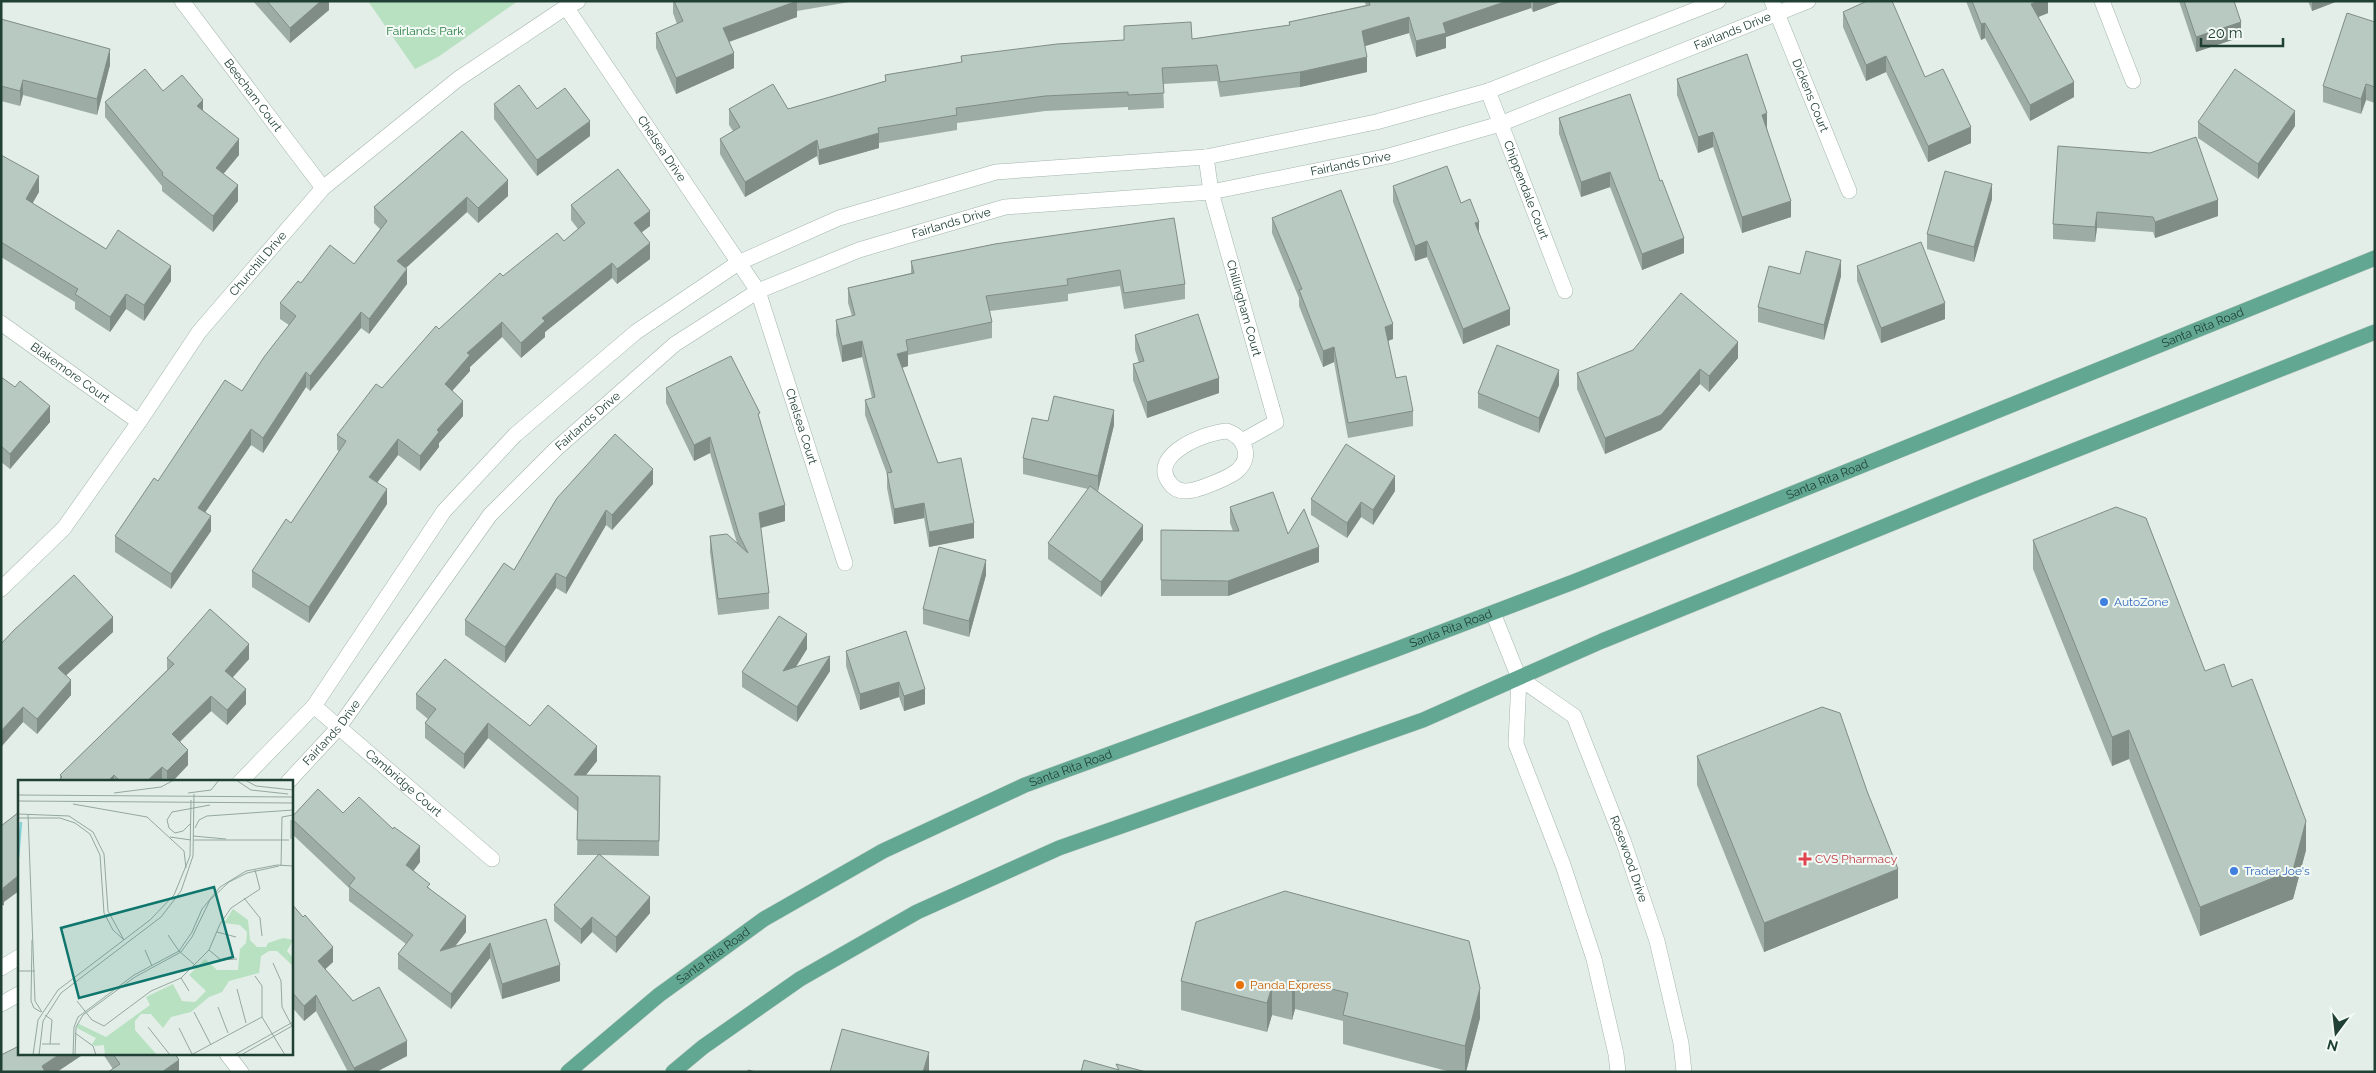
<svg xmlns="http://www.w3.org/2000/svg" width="2376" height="1073" viewBox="0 0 2376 1073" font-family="Raleway,sans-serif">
	<rect width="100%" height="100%" fill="#e2eee7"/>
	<!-- green -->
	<path fill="#b8e1c1" d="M368,1H518L438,57L415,69Z"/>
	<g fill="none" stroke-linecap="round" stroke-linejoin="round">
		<defs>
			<g id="minor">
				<path id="s1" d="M182,1L323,188"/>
				<path id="s2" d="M1772,1L1849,191"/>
				<path d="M2102,1L2133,81"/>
				<path id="s3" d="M566,7L758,291L845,563"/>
				<path id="s4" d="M1488,91L1565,291"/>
				<path id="s5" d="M1206,157L1211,192L1276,422L1242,441"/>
				<path id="s6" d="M1,323L139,422"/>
				<path d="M1227,431C1244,437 1253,456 1238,470C1231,477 1195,492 1185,491C1179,491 1173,488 1169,482C1149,454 1207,432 1227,431Z"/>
				<path id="s7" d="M1,589L64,528L139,422L199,332L323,188L458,79L566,7L578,1"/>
				<path d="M1493,613L1519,678L1516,744L1563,865L1594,959L1616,1054L1618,1072"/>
				<path id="s8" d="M1519,678L1574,716L1624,843L1657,941L1681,1043L1684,1072"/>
				<path id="s9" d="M314,706L492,859"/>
				<path d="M240,782L314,706L444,511L515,435L636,332L738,263L839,218L996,172L1206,157L1376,122L1488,91L1718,1"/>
				<path id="s10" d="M288,782L339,727L490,515L556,449L675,344L758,291L859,250L1005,207L1211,192L1389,156L1500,124L1808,1"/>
				<path d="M1,968L19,957"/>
				<path d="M1,1004L19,994"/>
				<path d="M227,1054L241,1072"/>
			</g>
			<g id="major">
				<path id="s11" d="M568,1072L659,995L764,919L883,851L1025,785L1389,652L1576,581L2375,258"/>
				<path d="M673,1072L703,1047L800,979L917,912L1059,848L1423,720L1602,641L1979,488L2375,332"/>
			</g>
		</defs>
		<!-- minor casing -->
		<use href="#minor" stroke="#a4b6ae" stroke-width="16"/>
		<!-- major casing -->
		<use href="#major" stroke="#c1cac6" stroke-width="16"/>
		<!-- minor -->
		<use href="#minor" stroke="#fff" stroke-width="15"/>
		<!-- major -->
		<use href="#major" stroke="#62a791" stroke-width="15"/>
	</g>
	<!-- wall -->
	<path fill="#9dada5" d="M253,1H329V10L290,43Z
		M673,1H855L797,11V17L729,42L734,68L676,94L656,48V33L677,24L673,13Z
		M1364,1H1563L1533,12L1531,8L1446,37V48L1416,57L1409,33L1365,46L1367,72L1300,87L1220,97L1217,81L1163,84L1164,108L1128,110V107L1045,111L957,123V130L879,143V148L819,165L817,156L745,197L720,154V139L733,131L729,125V109H788L885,81V75L961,62V56L1124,40V26L1192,39L1289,25V22L1366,5Z
		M1966,1H2048V13L2038,17L2074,97L2030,121L1985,38L1981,40Z
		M2179,1H2234L2241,37L2196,52Z
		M2308,1H2338L2312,11Z
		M1843,12L1971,143L1928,162L1886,72L1866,81L1843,27Z
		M1,19L110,65L97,115L23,95L20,106L1,101Z
		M2375,22V103L2366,100L2361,114L2323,102V86Z
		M1677,79L1767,128L1791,217L1742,233L1713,147L1698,153L1677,95Z
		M163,91L203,111L239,155L223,174L238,201L213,232L162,191V186L105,117V102Z
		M494,104L537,109L590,136L537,176L494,119Z
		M1559,118L1660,181L1684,253L1642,270L1610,187L1581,197L1559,134Z
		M2198,122L2295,126L2258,179L2198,138Z
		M462,131L508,196L478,223L467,212L406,268L407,284L369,334L361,328L310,391L306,387L263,453L251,445L205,512L211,531L171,589L115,552V536L158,481L242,391L289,325L280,319V303L301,283L354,264L380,229L374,223V207Z
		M2058,146L2218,216L2155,238L2153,232L2097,228L2095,242L2053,239V224Z
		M1,155L39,192L32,203L106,249L171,281L144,321L126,309L110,332L75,309V302L1,257Z
		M1393,186L1461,203L1479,232L1510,325L1463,344L1427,257L1415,261L1393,202Z
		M1992,199L1974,262L1927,249V234Z
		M571,205L650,226L642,232L650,259L617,284L612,278L545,332V337L521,358L502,337L470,367V371L452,390L463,416L439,443V447L420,471L398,455L377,483L387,504L309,623L252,587V571L291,523L339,451L337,450V435L439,329L503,276L564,241L578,229L571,220Z
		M1272,218L1393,339L1388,341L1396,378L1413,411V426L1348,438L1334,362L1323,367L1299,306V298L1272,233Z
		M995,244L1185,284V299L1124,309L1120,286L1068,294V301L990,311L992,322V338L908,355V366L902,368L938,463L974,538L929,547L924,518L894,524L887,488V474L865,415V400L872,398L862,357L842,362L836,335V320L852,316L848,303V288L911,273V261Z
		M1857,266L1945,319L1881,343L1857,281Z
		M1800,274L1841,276L1824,340L1758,322V307Z
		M1135,335L1219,393L1147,418L1133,380V364L1139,363L1135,350Z
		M1738,358L1709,392L1700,384L1661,430L1605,454L1577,389V373Z
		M1,377L50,422L10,469L1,462Z
		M1559,385L1539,433L1478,408V393Z
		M666,388L760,420L785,521L761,528L769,593V609L718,615L710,552V536L737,543L710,453L694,461L666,403Z
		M1048,421L1114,425L1098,491L1143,540L1101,597L1048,559V543L1088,489L1023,474V458Z
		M653,484L612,530L606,525L566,594L556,588L505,663L465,635V620L514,570L557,498Z
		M1395,491L1373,525L1361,517L1347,538L1311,515V499Z
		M1230,507L1288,534L1319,562L1228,596H1161V530L1233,531L1230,523Z
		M2033,540L2205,671L2232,687L2306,850L2293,899L2200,936L2129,759L2112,766L2033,569Z
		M986,575L969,637L923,624V609Z
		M906,631L925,704L904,711L899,697L860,710L846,666V651Z
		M113,632L66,675L71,695L37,734L23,722L1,747V644Z
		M807,649L796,667L830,671L797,722L742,687V672Z
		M167,658L249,659L233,677L246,704L227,725L211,711L180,742L188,765L172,782H57L60,779V775L167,670Z
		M416,694L530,726L597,761L586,775L660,776L659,856L601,855L650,913L616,953L592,932L581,944L554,921V905L598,855H577L578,812L488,738L464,769L425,738V723L428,719L416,709Z
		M1697,756L1898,898L1764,952L1697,785Z
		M343,813L420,862L413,871L430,889L466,932L455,946L546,919L560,981L502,999L490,958L451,1009L398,969V954L406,944L349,901V888L291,833V818Z
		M291,903L333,962L325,969L353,1001L407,1056L376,1072H348L316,1011L304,1021L291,1006Z
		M1196,922L1480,1018L1466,1072H1451L1343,1044V1021L1295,1009L1292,1020L1272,1015L1267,1032L1181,1010V981Z
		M103,1054H175L179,1072L113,1069Z"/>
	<!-- shaded-wall -->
	<path fill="#808d86" d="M321,1H329V10L290,43V28Z
		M797,1V17L723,44V28Z
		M1507,1H1531V8L1446,37V48L1416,57V41L1443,23Z
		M1533,1H1563L1533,12Z
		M2039,1H2048V13L2031,20V4Z
		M2312,1H2338L2312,11Z
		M1409,17V33L1362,47V31Z
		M2241,22V37L2196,52V37Z
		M1985,23V38L1981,40V24Z
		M110,49V65L97,115V99Z
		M734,53V68L676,94V78Z
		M1886,56V72L1866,81V65Z
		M1367,57V72L1300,87V72Z
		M23,80V95L20,106V91Z
		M2074,82V97L2030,121V105Z
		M2366,84V100L2361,114V99Z
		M203,100V116L197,106Z
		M2295,111V126L2258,179V164Z
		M1767,113V128L1762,130V115Z
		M590,121V136L537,176V160Z
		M1971,127V143L1928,162V146Z
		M1713,132V147L1698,153V137Z
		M879,133V148L819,165V150Z
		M239,139V155L216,183V168Z
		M817,140V156L745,197V182Z
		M1610,172V187L1581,197V182Z
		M39,176V192L26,215V199Z
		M508,180V196L478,223V208Z
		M1992,184V199L1974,262V247Z
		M238,185V201L213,232V216Z
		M467,197V212L397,276V261Z
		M2218,200V216L2155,238V222Z
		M1791,201V217L1742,233V217Z
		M650,211V226L634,238V223Z
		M2097,212V228L2095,242V227Z
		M1479,222V237L1475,223Z
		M1684,238V253L1642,270V254Z
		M1427,241V257L1415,261V246Z
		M650,243V259L617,284V269Z
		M1841,260V276L1824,340V325Z
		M612,263V278L545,332V337L521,358V343L542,318Z
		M171,266V281L144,321V305Z
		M407,269V284L369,334V319Z
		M126,294V309L110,332V317Z
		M1945,303V319L1881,343V328Z
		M1510,309V325L1463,344V329Z
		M361,312V328L310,391V376Z
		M502,322V337L470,367V371L445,399V384L467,353Z
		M1393,324V339L1385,342V327Z
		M862,341V357L842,362V346Z
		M1738,342V358L1709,392V376Z
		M1334,347V362L1323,367V351Z
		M908,351V366L897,369V354Z
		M1700,369V384L1661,430L1605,454V438Z
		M1559,370V385L1539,433V418Z
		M306,372V387L263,453V438Z
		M1219,378V393L1147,418V402Z
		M463,401V416L439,443V447L420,471V456L437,430Z
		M50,406V422L10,469V454Z
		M1114,410V425L1098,491V476Z
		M251,429V445L198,523V508Z
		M710,437V453L694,461V445Z
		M398,439V455L369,493V477Z
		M653,469V484L612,530V515Z
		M1395,476V491L1373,525V510Z
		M387,489V504L309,623V607Z
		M1361,502V517L1347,538V523Z
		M924,503V518L894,524V509Z
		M785,505V521L759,528V513Z
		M606,510V525L566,594V578Z
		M211,516V531L171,589V574Z
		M974,523V538L929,547V532Z
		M1143,525V540L1101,597V582Z
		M1319,547V562L1228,596V581Z
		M986,560V575L969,637V621Z
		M556,573V588L505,663V647Z
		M113,617V632L58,683V668Z
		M807,634V649L783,687V671Z
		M249,644V659L225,686V671Z
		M830,656V671L797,722V707Z
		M71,680V695L37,734V719Z
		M899,682V697L860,710V694Z
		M246,689V704L227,725V710Z
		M925,689V704L904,711V696Z
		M211,696V711L172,749V734Z
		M23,707V722L1,747V731Z
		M488,723V738L464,769V754Z
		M2129,730V759L2112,766V737Z
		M597,746V761L574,790V775Z
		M188,750V765L172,782H167V771Z
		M162,767V782H146Z
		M114,775V782H107Z
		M2306,821V850L2293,899L2200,936V907Z
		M420,846V862L406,881V865Z
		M1898,869V898L1764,952V923Z
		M19,875V891L4,902V905L1,906V891L3,888Z
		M650,897V913L616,953V937Z
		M466,916V932L440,966V951Z
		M592,917V932L581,944V929Z
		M490,943V958L451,1009V994Z
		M333,947V962L318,976V961Z
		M560,965V981L502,999V984Z
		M1295,980V1009L1292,1020V991Z
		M1272,986V1015L1267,1032V1003Z
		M1480,988V1018L1466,1072H1465V1046Z
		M316,995V1011L304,1021V1006Z
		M407,1041V1056L376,1072H354V1068Z
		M929,1052V1072H923Z
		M60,1054H84L57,1072H42V1066Z
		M179,1060V1072H162Z"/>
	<!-- building -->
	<path fill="#b7c9c0" stroke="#808d86" d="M267,1H321L290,28Z
		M674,1H797L723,28L734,53L676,78L656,33L683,21Z
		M1369,1H1507L1443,23L1446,33L1416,41L1409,17L1362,31L1367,57L1300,72L1220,82L1217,65L1162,68L1164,93L1128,95V92L1045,96L956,108L957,115L878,128L879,133L819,150L817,140L745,182L720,139L740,127L729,109L773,84L788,109L886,81L885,75L962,62L961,56L1057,44L1124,40V26L1191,22L1192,39L1290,25L1289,22L1370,5Z
		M1867,1H1892L1925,77L1943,69L1971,127L1928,146L1886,56L1866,65L1843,12Z
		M1972,1H2039L2031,4L2074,82L2030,105L1985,23L1981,24Z
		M2184,1H2234L2241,22L2196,37Z
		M2347,13L2375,22V87L2366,84L2361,99L2323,86Z
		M1,19L110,49L97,99L23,80L20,91L1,86Z
		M1747,54L1767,113L1762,115L1791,201L1742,217L1713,132L1698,137L1677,79Z
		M145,69L163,91L182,75L203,100L197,106L239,139L216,168L238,185L213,216L162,175L163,173L105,102Z
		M2235,69L2295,111L2258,164L2198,122Z
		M519,85L537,109L565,88L590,121L537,160L494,104Z
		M1630,94L1660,181L1662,180L1684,238L1642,254L1610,172L1581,182L1559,118Z
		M462,131L508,180L478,208L467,197L397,261L407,269L369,319L361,312L310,376L306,372L263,438L251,429L198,508L211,516L171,574L115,536L154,478L158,481L225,380L242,391L264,357L296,316L280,303L298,281L301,283L330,245L354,264L387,221L374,207Z
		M2196,137L2218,200L2155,222L2153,217L2097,212L2095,227L2053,224L2058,146L2150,153Z
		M1,155L39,176L26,199L106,249L118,230L171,266L144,305L126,294L110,317L75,294L78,289L1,242Z
		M1447,166L1461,203L1470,199L1479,222L1475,223L1510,309L1463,329L1427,241L1415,246L1393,186Z
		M618,169L650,211L634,223L650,243L617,269L612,263L542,318L545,321L521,343L502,322L467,353L470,355L445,384L463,401L437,430L439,432L420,456L398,439L369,477L387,489L309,607L252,571L286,519L291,523L346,441L337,435L376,384L382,388L436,326L439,329L500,273L503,276L557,233L564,241L585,223L571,205Z
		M1945,171L1992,184L1974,247L1927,234Z
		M1341,190L1393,324L1385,327L1396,378L1406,376L1413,411L1348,423L1334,347L1323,351L1299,290L1302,289L1272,218Z
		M1174,218L1185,284L1124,293L1120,270L1067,279L1068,285L986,296L992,322L906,340L908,351L897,354L938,463L961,458L974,523L929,532L924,503L894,509L887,473L892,472L865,400L875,397L862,341L842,346L836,320L855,315L848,288L914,273L911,261L995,244Z
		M1921,242L1945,303L1881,328L1857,266Z
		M1806,251L1841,260L1824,325L1758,307L1769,266L1800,274Z
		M1681,293L1738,342L1709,376L1700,369L1661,415L1605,438L1577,373L1633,350Z
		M1198,314L1219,378L1147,402L1133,364L1144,361L1135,335Z
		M1497,345L1559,370L1539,418L1478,393Z
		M731,356L760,413L758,414L785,505L759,513L769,593L718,599L710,536L727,534L748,553L739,535L710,437L694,445L666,388Z
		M1,377L15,387L20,381L50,406L10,454L1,446Z
		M1054,396L1114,410L1098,476L1023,458L1032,418L1048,421Z
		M615,434L653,469L612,515L606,510L566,578L556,573L505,647L465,620L504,563L514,570L557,498Z
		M1346,444L1395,476L1373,510L1361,502L1347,523L1311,499Z
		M1090,486L1143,525L1101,582L1048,543Z
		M1273,492L1288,534L1304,509L1319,547L1228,581L1161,580V530L1239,531L1230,507Z
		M2116,507L2146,518L2205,671L2224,664L2232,687L2252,679L2306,821L2293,870L2200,907L2129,730L2112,737L2033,540Z
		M939,547L986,560L969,621L923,609Z
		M74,575L113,617L58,668L71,680L37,719L23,707L1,731V675L2,674H1V644L14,630Z
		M210,609L249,644L225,671L246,689L227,710L211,696L172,734L188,750L167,771L162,767L146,782H121L114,775L107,782H57L62,777L60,775L174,664L167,658Z
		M779,616L807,634L783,671L830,656L797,707L742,672Z
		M906,631L925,689L904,696L899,682L860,694L846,651Z
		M445,659L530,726L548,705L597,746L574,775L660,776L659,841L577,840L578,797L488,723L464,754L425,723L436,709L416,694Z
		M1822,707L1840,713L1867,791L1898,869L1764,923L1697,756Z
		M318,789L343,813L359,797L393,829L394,827L420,846L406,865L430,884L427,887L466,916L440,951L546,919L560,965L502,984L490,943L451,994L398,954L413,935L349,886L355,878L291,818Z
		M19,812V875L3,888L4,889L1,891V826Z
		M599,854L650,897L616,937L592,917L581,929L554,905Z
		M1285,891L1469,941L1480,988L1465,1046L1343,1015L1348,993L1295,980L1292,991L1272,986L1267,1003L1181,981L1196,922Z
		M291,903L303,917L305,915L333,947L318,961L353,1001L379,987L407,1041L354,1068L316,995L304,1006L291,991Z
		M842,1029L929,1052L923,1072H830Z
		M19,1046V1054H60L42,1066L45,1072H1V1055Z
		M113,1054H175L179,1060L162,1072H108L120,1064Z
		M1084,1060L1119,1070L1116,1064L1146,1072H1081Z
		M748,1070L756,1072H748Z"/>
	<!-- markers -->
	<g fill="#3f7fe0" stroke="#f3faf6" stroke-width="2">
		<circle cx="2104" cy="602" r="5"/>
		<circle cx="2234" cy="871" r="5"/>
	</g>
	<path fill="#e0444e" stroke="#f3faf6" stroke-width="2" d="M1802.5 851.5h5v5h5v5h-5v5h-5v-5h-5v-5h5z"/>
	<circle fill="#e8710a" stroke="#f3faf6" stroke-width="2" cx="1240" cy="985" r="5"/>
	<g text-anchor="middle" stroke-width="4" stroke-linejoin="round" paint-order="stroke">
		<!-- park labels -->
		<g font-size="12" fill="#267c41" stroke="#f3faf6">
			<text x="425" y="35">Fairlands Park</text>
		</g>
		<!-- street labels -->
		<g font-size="12" fill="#204035" stroke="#f3faf6">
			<text dy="4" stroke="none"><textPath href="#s10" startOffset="1701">Fairlands Drive</textPath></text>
			<text dy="4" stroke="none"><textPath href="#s1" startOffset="118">Beecham Court</textPath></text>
			<text dy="4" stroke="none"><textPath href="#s2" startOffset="102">Dickens Court</textPath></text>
			<text dy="4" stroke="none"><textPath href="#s3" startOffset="171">Chelsea Drive</textPath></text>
			<text dy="4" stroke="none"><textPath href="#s10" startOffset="1296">Fairlands Drive</textPath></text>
			<text dy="4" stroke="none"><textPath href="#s4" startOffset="106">Chippendale Court</textPath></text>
			<text dy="4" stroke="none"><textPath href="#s10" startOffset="891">Fairlands Drive</textPath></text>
			<text dy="4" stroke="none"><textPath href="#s7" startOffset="416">Churchill Drive</textPath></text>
			<text dy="4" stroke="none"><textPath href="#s5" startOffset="156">Chillingham Court</textPath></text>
			<text dy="4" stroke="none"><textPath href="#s11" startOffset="1806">Santa Rita Road</textPath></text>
			<text dy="4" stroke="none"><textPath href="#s6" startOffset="85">Blakemore Court</textPath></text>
			<text dy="4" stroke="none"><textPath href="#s10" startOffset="471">Fairlands Drive</textPath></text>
			<text dy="4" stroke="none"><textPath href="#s3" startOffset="485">Chelsea Court</textPath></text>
			<text dy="4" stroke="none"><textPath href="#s11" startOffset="1401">Santa Rita Road</textPath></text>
			<text dy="4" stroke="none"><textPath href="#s11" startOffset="996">Santa Rita Road</textPath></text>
			<text dy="4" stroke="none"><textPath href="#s10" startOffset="66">Fairlands Drive</textPath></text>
			<text dy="4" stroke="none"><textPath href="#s11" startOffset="591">Santa Rita Road</textPath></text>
			<text dy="4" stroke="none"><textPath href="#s9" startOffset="118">Cambridge Court</textPath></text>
			<text dy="4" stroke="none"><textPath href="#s8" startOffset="220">Rosewood Drive</textPath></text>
			<text dy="4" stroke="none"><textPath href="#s11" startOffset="186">Santa Rita Road</textPath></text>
		</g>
		<!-- shop labels -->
		<g font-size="12" fill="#366cbe" stroke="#f3faf6" text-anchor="start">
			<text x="2114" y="606">AutoZone</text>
			<text x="2244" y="875">Trader Joe's</text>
		</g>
		<!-- health labels -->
		<g font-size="12" fill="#be3a42" stroke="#f3faf6" text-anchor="start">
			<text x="1815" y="863">CVS Pharmacy</text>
		</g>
		<!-- food labels -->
		<g font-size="12" fill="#c56008" stroke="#f3faf6" text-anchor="start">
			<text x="1250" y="989">Panda Express</text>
		</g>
	</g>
	<!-- overview -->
	<g transform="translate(18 780)">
		<rect width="275" height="275" fill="#e2eee7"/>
		<path d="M215,129L230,140L232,160L239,167H248L250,163L265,158L275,160L269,171L275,178V186L259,171H251L243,176L241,193L211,201L204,212L191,217L173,232L153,237L145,248L133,234H123L117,241V250L139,275H87L86,265L77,266L74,264L78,258L59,248V243L88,257L132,225L128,217L155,204L164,221L177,222L188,211L171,195L187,179L199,190H220L222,169L228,163L229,152L222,145L206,143Z" fill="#b8e1c1"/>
		<path fill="none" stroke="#84d1d8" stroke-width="2.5" d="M0,78L3,42"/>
		<path fill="none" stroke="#94a8a0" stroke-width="1" d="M218,0L233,10L270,14M227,0L238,6L275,10M96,13L143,7L156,0M170,13L193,10L201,0M0,15L275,17M0,21L275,23M55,24L129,37L166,71L168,88M0,34L51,36L75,52L86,74L90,131L106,160M10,34L17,221L24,232M0,38H42L57,43L72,54L82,75L86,133L95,150L105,159M273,40V59M173,43L165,51L157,53L151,48L149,40L154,32L192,25M177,48L181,40L189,36L275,30M175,56L208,59M152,57L173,60M176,60H271M263,86L264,37L275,35M226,118L242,138L244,156M199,152L218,157M150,155L161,171L178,186M14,160L13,221L16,228L23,232M127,170L134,186M191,170L203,180L219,179M255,183L263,201L264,227L274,246M0,191H17M237,196L244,206V237M163,198L171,211M219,209L228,243M59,221L74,240L86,246L133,211L163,198L191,170L202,144L213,128L242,109L237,90M200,227L210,253M176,232L193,265M27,235L34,240L32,264M244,237L267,275M130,247L152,275M161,248L174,274M57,253L75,266L78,275M24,264H42M15,275L20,240L40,210L132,140L156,115L172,76L173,20M21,275L25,241L43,213L143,137L163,111L175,76L176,14M55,275L56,247L60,237L116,195L161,171L174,152L184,129L202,107L228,91L259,85L275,86M57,275L58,247L65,235L117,197L163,172L174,157L192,120L211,102L229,93L261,86M173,275L244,237M216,275L275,242M223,275L274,246"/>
		<path fill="#0f766e" fill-opacity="0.15" stroke="#0f766e" stroke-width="2.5" d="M196,107L215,177L61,218L43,148Z"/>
		<rect width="275" height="275" fill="none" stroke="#204035" stroke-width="2.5"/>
	</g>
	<!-- border -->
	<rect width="2376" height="1073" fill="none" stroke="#204035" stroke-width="5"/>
	<!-- north arrow -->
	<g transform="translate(2336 1033) rotate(195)" stroke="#f3faf6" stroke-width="4" paint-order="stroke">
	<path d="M0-4L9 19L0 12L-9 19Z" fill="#204035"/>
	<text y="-8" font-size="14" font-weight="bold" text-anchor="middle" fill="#204035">N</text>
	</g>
	<!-- scale -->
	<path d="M2201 38v8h82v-8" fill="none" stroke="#204035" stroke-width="2.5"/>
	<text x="2208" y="38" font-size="15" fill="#204035" stroke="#f3faf6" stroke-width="4" paint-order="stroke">20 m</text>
</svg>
